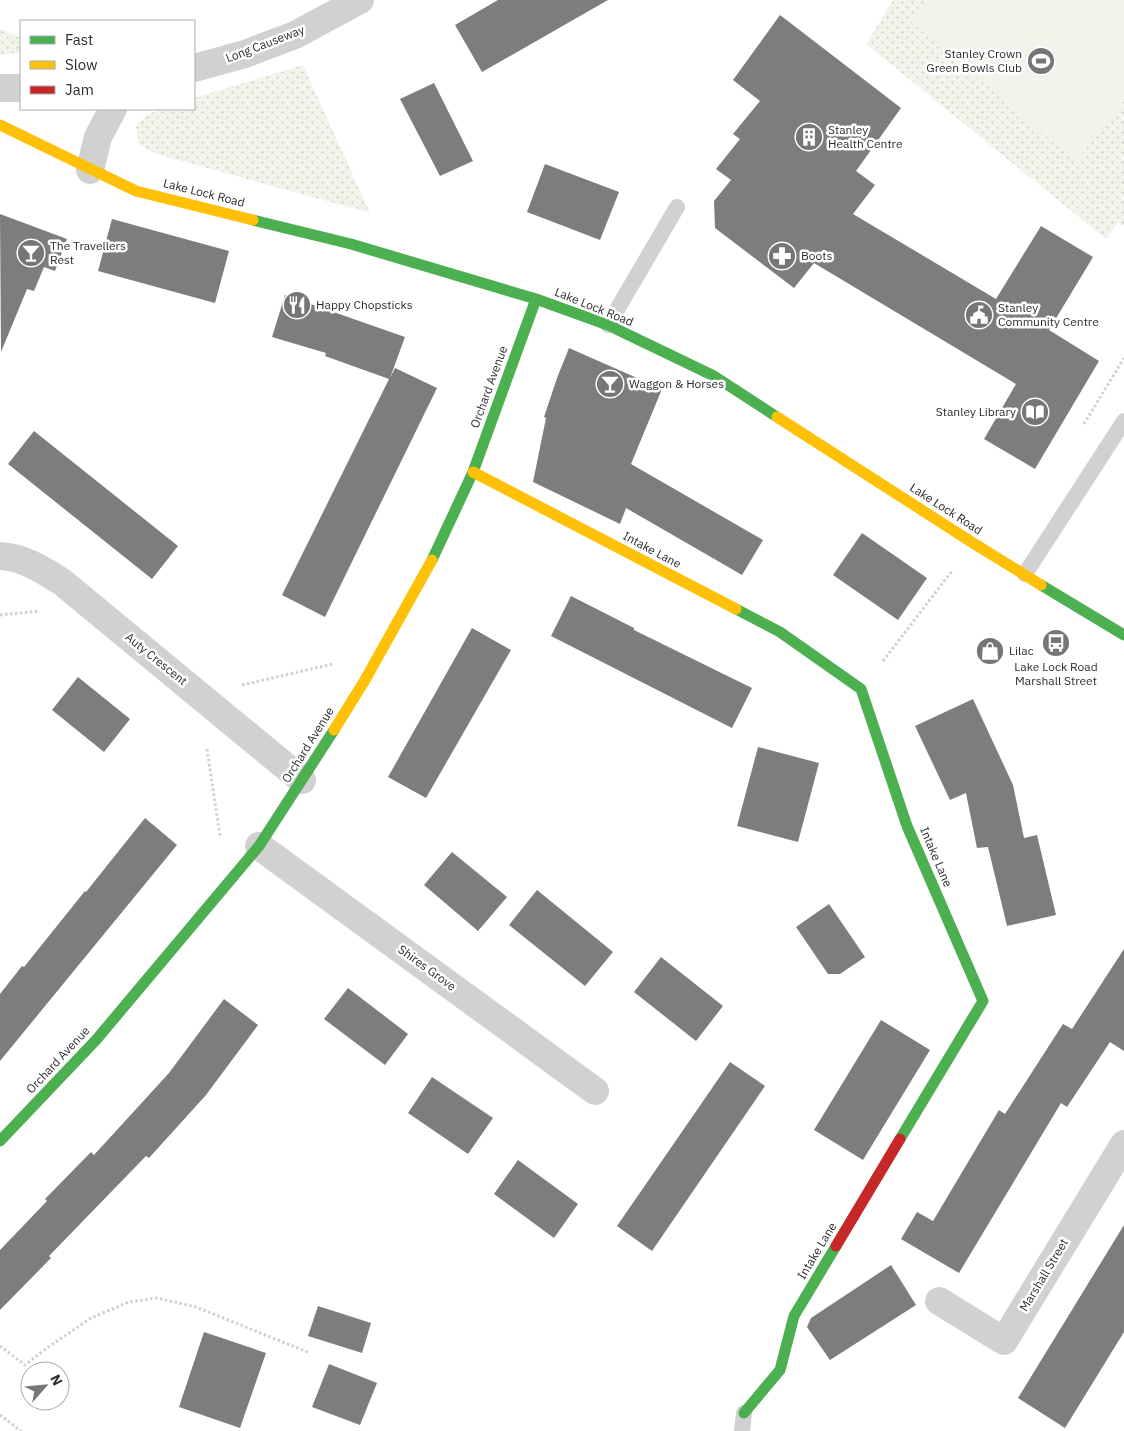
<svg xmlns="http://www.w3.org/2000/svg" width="1124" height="1431" viewBox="0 0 1124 1431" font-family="'IBM Plex Sans',sans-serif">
	<defs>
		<pattern id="grass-dots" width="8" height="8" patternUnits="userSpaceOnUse" patternTransform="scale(1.25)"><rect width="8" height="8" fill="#f0f4ea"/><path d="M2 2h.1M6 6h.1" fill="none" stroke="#ced1c9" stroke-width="1.8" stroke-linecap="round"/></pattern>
	</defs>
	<rect width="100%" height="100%" fill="#fff"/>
	<!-- grass -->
	<path fill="url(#grass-dots)" d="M893,0H1124V226L1118,223L1106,239L866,44Z
		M0,29L21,38V53L0,55Z
		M303,65L370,213L171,158L152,152L139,144L136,127C155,104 167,109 194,109V98Z"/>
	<!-- pitch -->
	<path fill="#f0f4ea" d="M927,0H1124V101L1076,161L910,21Z"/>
	<!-- building -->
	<path fill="#7d7d7d" d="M498,0H608L482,72L455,25Z
		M780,15L901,108L856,171L875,185L853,214L996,299L1041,226L1093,257L1049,330L1099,361L1035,469L984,439L1016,384L814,263L794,288L715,228L714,201L731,180L716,169L740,139L733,134L760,101L733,80Z
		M434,83L473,161L440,176L400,99Z
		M545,164L619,192L600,240L527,212Z
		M0,214L67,239L55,271L44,267L34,291L27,289L1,352Z
		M112,219L229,251L215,303L98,271Z
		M285,295L405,337L390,378L395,368L437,388L325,617L282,595L389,379L325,356L326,353L272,337Z
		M569,348L662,389L631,464L763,540L742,575L626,508L620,524L533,482L546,418L544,417L557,378Z
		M34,431L178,546L152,579L8,464Z
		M862,533L927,578L898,620L833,575Z
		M571,596L634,628V630L752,688L732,728L551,636Z
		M472,628L511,650L426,798L388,777Z
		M78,677L130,719L104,752L52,710Z
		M973,699L1013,785L1024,838L1037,835L1056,915L1007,926L988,847L977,848L966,793L950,800L915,726Z
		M758,747L819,763L798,842L737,826Z
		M145,818L177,845L0,1061V994L22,966L24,967L85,891L86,892Z
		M452,852L507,897L478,931L424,885Z
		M537,890L613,952L585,986L509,925Z
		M829,904L865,957L840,974H828L796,927Z
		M1124,949V1051L1110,1042L1067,1107L1061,1103L959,1273L901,1239L917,1212L933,1221L999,1110L1005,1114L1063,1024L1072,1029Z
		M661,957L723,1006L696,1041L634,992Z
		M348,988L408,1034L385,1065L324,1019Z
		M224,999L258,1025L206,1095L149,1158L146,1156L49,1256L51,1258L0,1310V1250L47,1201L45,1199L91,1152L94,1155L169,1073Z
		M881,1020L930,1050L863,1160L814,1130Z
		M730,1062L765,1086L652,1251L617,1226Z
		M432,1077L493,1118L468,1154L408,1113Z
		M518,1160L578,1204L554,1238L494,1194Z
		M1124,1225V1332L1065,1428L1018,1398Z
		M891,1265L916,1305L830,1360L807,1327L811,1318Z
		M318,1306L371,1323L362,1353L308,1336Z
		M204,1332L266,1353L240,1428L179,1407Z
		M329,1364L377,1383L360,1425L312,1407Z"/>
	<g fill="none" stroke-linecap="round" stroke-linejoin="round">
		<!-- path -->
		<path stroke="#d1d1d1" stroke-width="3" stroke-dasharray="2.5 2.5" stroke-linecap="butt" d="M1084,424L1124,358
			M0,615L39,611
			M883,661L952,571
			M242,685L333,664
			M207,749L220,836
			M0,1346L25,1365L47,1348L91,1318L129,1302L157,1298L196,1307L310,1353
			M0,1415L21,1431"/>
		<!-- lane -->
		<path stroke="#d1d1d1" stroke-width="16" d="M608,325L677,207
			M1025,574L1124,421
			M742,1431L744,1413"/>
		<!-- street -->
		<path stroke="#d1d1d1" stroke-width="28" d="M194,68L245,54L295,35L360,0
			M0,88H21
			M90,170L98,137L113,109
			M0,556C23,557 43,570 62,582L302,780
			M259,846L595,1091
			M939,1301L1004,1341L1124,1144"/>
		<!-- fast -->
		<path stroke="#4caf50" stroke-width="11" d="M253,220L351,244L536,299L608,325L714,376L777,417
			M432,560L473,472L536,299
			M1041,585L1124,635
			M736,609L780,632L861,689L907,826L983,1001L900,1139
			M0,1141L96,1040L259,846L334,730
			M744,1413L780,1370L794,1316L836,1246"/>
		<!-- slow -->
		<path stroke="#ffc107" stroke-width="11" d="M0,125L136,191L253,220
			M777,417L973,543L1041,585
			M473,472L736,609
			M334,730L365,680L432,560"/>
		<!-- jam -->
		<path stroke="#c62828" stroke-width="11" d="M836,1246L900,1139"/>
	</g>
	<!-- icons -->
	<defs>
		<symbol id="stadium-disc" viewBox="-11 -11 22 22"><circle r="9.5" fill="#767676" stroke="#fff"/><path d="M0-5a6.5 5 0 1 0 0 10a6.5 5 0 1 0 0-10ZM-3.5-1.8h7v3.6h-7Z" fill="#fff"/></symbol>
		<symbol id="building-disc" viewBox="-11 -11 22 22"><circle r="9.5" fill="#767676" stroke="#fff"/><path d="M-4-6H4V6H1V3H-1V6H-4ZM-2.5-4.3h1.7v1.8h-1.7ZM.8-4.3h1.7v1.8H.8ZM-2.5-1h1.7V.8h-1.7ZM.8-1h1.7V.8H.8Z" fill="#fff"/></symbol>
		<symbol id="bar-disc" viewBox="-11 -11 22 22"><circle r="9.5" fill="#767676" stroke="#fff"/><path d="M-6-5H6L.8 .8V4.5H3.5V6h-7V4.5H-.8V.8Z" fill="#fff"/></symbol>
		<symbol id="pharmacy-disc" viewBox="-11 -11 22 22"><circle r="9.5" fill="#767676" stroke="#fff"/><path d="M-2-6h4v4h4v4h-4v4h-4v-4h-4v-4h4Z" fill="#fff"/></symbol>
		<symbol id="restaurant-disc" viewBox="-11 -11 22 22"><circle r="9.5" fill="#767676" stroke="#fff"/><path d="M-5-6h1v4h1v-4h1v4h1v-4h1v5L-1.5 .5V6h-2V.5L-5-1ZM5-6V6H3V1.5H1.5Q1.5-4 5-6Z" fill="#fff"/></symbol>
		<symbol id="civic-disc" viewBox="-11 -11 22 22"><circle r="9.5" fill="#767676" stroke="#fff"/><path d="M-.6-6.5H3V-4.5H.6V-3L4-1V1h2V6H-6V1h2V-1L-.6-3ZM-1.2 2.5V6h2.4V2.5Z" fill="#fff"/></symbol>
		<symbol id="library-disc" viewBox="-11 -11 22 22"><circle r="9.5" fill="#767676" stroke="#fff"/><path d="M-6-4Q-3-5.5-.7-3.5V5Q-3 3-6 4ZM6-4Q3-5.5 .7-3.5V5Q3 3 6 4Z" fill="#fff"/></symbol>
		<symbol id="bus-disc" viewBox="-11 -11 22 22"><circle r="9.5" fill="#767676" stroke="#fff"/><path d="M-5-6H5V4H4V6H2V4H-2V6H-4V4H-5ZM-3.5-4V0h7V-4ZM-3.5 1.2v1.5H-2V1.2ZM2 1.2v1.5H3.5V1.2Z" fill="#fff"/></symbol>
		<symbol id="shop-disc" viewBox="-11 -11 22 22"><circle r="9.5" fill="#767676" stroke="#fff"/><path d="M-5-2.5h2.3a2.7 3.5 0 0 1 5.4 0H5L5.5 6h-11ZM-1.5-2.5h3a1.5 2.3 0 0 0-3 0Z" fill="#fff"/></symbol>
	</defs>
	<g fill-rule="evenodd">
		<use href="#stadium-disc" x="1025" y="45" width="32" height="32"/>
		<use href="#building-disc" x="793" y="121" width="32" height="32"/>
		<use href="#bar-disc" x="15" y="237" width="32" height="32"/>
		<use href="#pharmacy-disc" x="766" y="240" width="32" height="32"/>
		<use href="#restaurant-disc" x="281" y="289" width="32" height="32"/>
		<use href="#civic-disc" x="963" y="299" width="32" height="32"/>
		<use href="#bar-disc" x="594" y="368" width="32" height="32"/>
		<use href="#library-disc" x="1019" y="396" width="32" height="32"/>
		<use href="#bus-disc" x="1040" y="627" width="32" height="32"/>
		<use href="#shop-disc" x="974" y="635" width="32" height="32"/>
	</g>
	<g text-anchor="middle" stroke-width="5" stroke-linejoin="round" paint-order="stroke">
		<!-- street labels -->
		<g font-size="12" fill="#2c2c2c" stroke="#fff">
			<text transform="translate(265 44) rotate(-21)" y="4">Long Causeway</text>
			<text transform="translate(204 193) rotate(14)" y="4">Lake Lock Road</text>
			<text transform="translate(594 307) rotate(22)" y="4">Lake Lock Road</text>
			<text transform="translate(489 387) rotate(-70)" y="4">Orchard Avenue</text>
			<text transform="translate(946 509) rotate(33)" y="4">Lake Lock Road</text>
			<text transform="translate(652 550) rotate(28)" y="4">Intake Lane</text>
			<text transform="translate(156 659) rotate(39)" y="4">Auty Crescent</text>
			<text transform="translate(308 745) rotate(-58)" y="4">Orchard Avenue</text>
			<text transform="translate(936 857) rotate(67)" y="4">Intake Lane</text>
			<text transform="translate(427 968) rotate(36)" y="4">Shires Grove</text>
			<text transform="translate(58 1060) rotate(-47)" y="4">Orchard Avenue</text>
			<text transform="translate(817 1251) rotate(-59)" y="4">Intake Lane</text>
			<text transform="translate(1044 1275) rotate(-59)" y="4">Marshall Street</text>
		</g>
		<!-- poi labels -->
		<g font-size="12" fill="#2c2c2c" stroke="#fff" text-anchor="start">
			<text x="1022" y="58" text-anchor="end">Stanley Crown<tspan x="1022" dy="14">Green Bowls Club</tspan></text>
			<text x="828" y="134">Stanley<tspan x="828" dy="14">Health Centre</tspan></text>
			<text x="50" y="250">The Travellers<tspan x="50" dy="14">Rest</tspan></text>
			<text x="801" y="260">Boots</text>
			<text x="316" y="309">Happy Chopsticks</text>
			<text x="998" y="312">Stanley<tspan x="998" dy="14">Community Centre</tspan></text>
			<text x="629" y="388">Waggon &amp; Horses</text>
			<text x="1016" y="416" text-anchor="end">Stanley Library</text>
			<text x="1009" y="655">Lilac</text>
			<text x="1056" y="671" text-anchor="middle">Lake Lock Road<tspan x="1056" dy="14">Marshall Street</tspan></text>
		</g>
	</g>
	<!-- legend -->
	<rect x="20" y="20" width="175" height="90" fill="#ffffff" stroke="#ababab"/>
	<rect x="30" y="36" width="25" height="8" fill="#4caf50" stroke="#ababab"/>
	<text x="65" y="45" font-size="15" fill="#2c2c2c">Fast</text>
	<rect x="30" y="61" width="25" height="8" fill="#ffc107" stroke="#ababab"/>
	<text x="65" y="70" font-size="15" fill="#2c2c2c">Slow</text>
	<rect x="30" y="86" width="25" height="8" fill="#c62828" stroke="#ababab"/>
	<text x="65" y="95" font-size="15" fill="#2c2c2c">Jam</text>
	<!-- north arrow -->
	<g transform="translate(45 1386) rotate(63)"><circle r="24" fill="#ffffff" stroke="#ababab"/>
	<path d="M0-4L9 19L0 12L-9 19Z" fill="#767676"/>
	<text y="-8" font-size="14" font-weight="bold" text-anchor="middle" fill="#2c2c2c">N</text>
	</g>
</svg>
